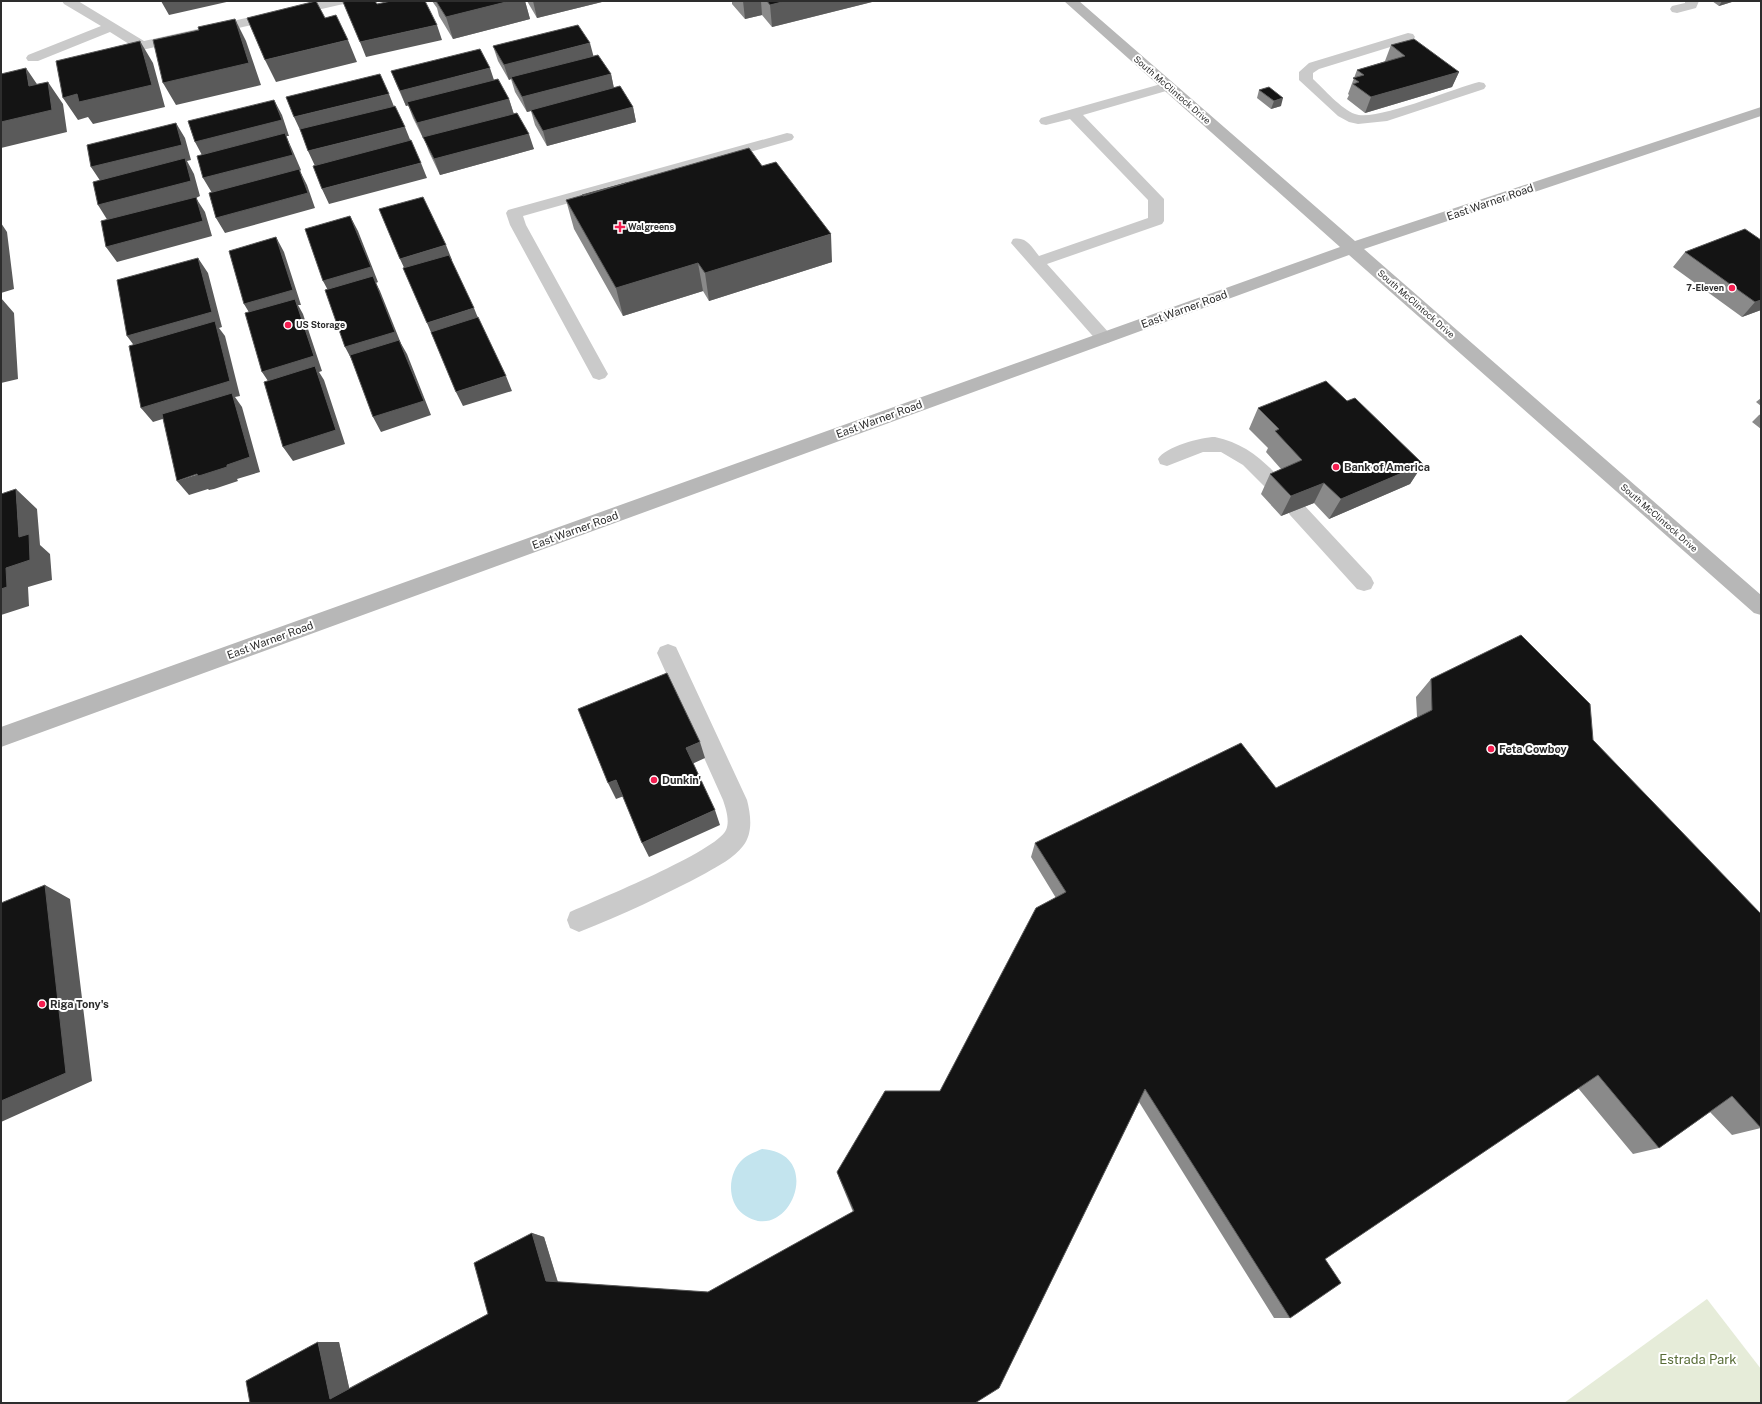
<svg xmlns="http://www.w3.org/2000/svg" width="1762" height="1404" viewBox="0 0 1762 1404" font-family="'Public Sans',sans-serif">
	<rect width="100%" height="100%" fill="#fff"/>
	<!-- green -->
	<path fill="#e6ecd9" d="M1707,1299L1761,1369V1403H1564Z"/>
	<!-- water -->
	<path fill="#c3e4ee" d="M762,1149C827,1153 788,1248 743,1214C726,1201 728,1172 743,1159C749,1154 755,1152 762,1149Z"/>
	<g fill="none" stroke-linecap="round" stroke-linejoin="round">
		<!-- lane -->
		<path fill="#cacaca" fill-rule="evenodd" d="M1685,1H1699L1696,8L1677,13L1672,12L1670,9L1672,6L1685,3Z
			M1408,33L1413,34L1415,37L1413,40L1319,69L1313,73V79C1324,89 1341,109 1355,114C1376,122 1454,88 1479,82L1484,83L1486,86L1484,89L1387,121L1358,124L1349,122L1338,116L1299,80V72L1309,63Z
			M1168,82L1173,83L1175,86L1173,89L1083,115L1164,199V221L1162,224L1047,264L1110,334L1113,338L1110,342L1104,344L1098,342L1011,243L1013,239C1026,236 1032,247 1039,256L1148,218V200L1070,119L1046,125L1041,124L1039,121L1041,118Z
			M787,133L792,134L794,137L792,140L523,216L526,225L608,374L605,378L599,380L593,378L510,225L506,213L508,210Z
			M1215,437C1245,443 1264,461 1284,482L1287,487L1284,492L1277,494L1270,492L1243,465L1221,452H1203L1167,466L1160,464L1158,459C1165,447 1201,437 1215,437Z
			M1297,503L1304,505L1371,577L1374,583L1371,589L1364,591L1357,589L1290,515L1287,510L1290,505Z
			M668,644L676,647L747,800C751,816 753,833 743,846C734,858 718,866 706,873C665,895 622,915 579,932L570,928L567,920L570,912C597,900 717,851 726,830C730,821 726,809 723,800L657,653L660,647Z"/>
		<!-- street -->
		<path fill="#cacaca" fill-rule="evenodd" d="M62,1H78L144,41L322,1H346L344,4L339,5L142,50L137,49L110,32L38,61H28L26,58L28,55L101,26L64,4Z"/>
		<!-- secondary -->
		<path fill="#b7b7b7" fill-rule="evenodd" d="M1064,1H1079L1355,241L1761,107V116L1364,249L1761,595V615L1754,613L1349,255L1,747V727L1340,247Z"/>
	</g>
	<!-- wall -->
	<path fill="#8a8a8a" d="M432,1H525L530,19L453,39L439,16L437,8Z
		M527,1H606L537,18Z
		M732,1H876L772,27L762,15L745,19L732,4Z
		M1712,1H1735L1719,6Z
		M1391,45L1459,72L1452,87L1365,113L1347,99L1349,95L1348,94L1357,70L1386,61H1385Z
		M493,46L593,56L611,74L614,88L633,107L636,122L547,146L535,125L531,111L527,112L515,92L511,79L509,80L498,61Z
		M391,71L494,80L509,99L514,114L534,149L440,175L429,152L424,138H423L413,118L408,105L406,106L397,86Z
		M1259,90L1281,106L1271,109L1257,98Z
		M566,200L832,262L709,301L703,291L623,316L574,229Z
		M1745,229L1761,310L1742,317L1673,267L1685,252Z
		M1761,398V406L1756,402Z
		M1347,401L1423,464L1410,484L1329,519L1314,503L1281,516L1261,494L1270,474L1281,469L1266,452L1268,448L1249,429L1258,408Z
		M1761,414V429L1752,422L1759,415Z
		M1431,679L1593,740L1761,1128L1732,1135L1710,1112L1659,1148L1633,1154L1578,1088L1325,1259L1290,1318H1274L1139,1102L999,1388L250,1403L339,1342L349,1388L488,1314L532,1233L544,1237L558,1282L708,1292L853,1212L839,1178L837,1172L940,1091L1056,898L1031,857L1035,843L1276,788L1417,717L1416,697Z"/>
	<!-- shaded-wall -->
	<path fill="#5a5a5a" d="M161,1H231L169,15Z
		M510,1H525L530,19L453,39L446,17Z
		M533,1H606L537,18Z
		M743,1H761L762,15L745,19Z
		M786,1H876L772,27L770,5Z
		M1722,1H1735L1719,6Z
		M235,19L246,41L261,85L176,105L163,83Z
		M437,25L442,40L366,57L360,42Z
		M348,40L357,62L276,82L265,60Z
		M140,41L153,63L165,107L93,124L88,117L78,120L63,98Z
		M590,43L594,58L511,77V79L509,80L504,65Z
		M26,68L41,90L29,86Z
		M490,68L495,83L406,106L400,91Z
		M1459,72L1452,87L1365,113L1371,97Z
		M611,74L614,89L527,112L522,97Z
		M48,82L63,104L67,132L1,148V122Z
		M389,94L395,109L301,132L294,117Z
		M1283,98L1281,106L1271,109L1274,101Z
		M509,99L514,115L423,138L417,123Z
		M274,100L282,115L289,136H286L292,149L301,170L300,171L307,185L315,208L225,233L216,218L212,193L203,178V157L195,142Z
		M633,107L636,122L547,146L543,131Z
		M176,123L185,138L191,160L187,161L194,174L200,196L196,198L205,212L212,236L117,262L106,247L108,221L98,205L101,182L91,167Z
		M405,127L411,142L315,166L308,151Z
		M529,134L534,149L440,175L434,159Z
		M421,163L427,178L329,204L322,189Z
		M350,216L358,231L378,282L376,283L380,291L402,346L353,362L345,347L331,296L323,281Z
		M1,223L7,232L14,289L1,293Z
		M831,234L832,262L709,301L705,273Z
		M276,237L284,252L301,305H298L303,314L322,371L319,372L324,380L345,444L293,461L283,447L272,387L262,372L253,319L244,304Z
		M446,245L452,260L407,274L400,259Z
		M198,258L208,273L222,327L219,328L225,336L240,396L235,397L242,407L260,472L237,479L238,481L214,489L209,490L208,489L189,495L177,481L227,465L233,397L153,422L141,408L138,351L127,336Z
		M698,263L703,291L623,316L616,288Z
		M1,298L14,313L18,379L1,383Z
		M1761,300V310L1742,317L1755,302Z
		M474,308L480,323L433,337L427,323Z
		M399,340L407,354L431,415L381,432L373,417Z
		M506,376L512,391L463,406L456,392Z
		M1423,464L1410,484L1329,519L1341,499Z
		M1324,483L1314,503L1281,516L1291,496Z
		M16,489L37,509L40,545L50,554L52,580L28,587L29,606L1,615V589L6,568L19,537Z
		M700,742L705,758L692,764L686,748Z
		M616,780L624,796L616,799L608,783Z
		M715,810L720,825L649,857L642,843Z
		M45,885L70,899L92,1081L1,1122V1101Z
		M532,1233L544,1237L558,1283L546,1281Z
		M318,1342H339L351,1396L330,1399Z"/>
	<!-- building -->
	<path fill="#141414" stroke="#5a5a5a" d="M316,1L325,18L336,15L348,40L265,60L247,18Z
		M347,1H375L377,4L391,1H425L437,25L360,42L343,2Z
		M436,1H510L446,17Z
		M767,1H786L770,5Z
		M235,19L249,63L163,83L153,40L199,30L198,27Z
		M578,25L590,43L504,65L493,46Z
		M1414,39L1459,72L1371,97L1353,84L1359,82L1353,78L1364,75L1357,70L1405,56L1391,45Z
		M140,41L152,85L79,102L77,94L63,98L56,61Z
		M480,49L490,68L400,91L391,71Z
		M598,55L611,74L522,97L511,77Z
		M26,68L29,86L48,82L52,110L1,122V74Z
		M380,74L389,94L294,117L286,97Z
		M498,79L509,99L417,123L407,102Z
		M620,86L633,107L543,131L531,110Z
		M1269,87L1283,98L1274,101L1259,90Z
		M274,100L282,120L195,142L188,121Z
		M395,106L405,127L308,151L300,129Z
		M517,113L529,134L434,159L423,137Z
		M176,123L182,145L91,167L87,145Z
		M285,133L293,155L203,178L197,156Z
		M411,140L421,163L322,189L313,166Z
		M749,148L762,166L776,162L831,234L705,273L698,263L616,288L566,200Z
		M185,158L191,181L98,205L93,182Z
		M299,169L308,193L216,218L209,193Z
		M626,183L583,196L582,195Z
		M196,197L203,221L106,247L101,221Z
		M423,197L446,245L400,259L379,209Z
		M350,216L371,267L323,281L305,229Z
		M1745,229L1761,240V300L1755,302L1685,252Z
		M276,237L293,290L244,304L229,251Z
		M449,255L474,308L427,323L403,268Z
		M198,258L212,312L127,336L117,280Z
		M373,276L395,332L345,347L325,290Z
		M295,299L314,356L262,372L245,313Z
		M478,317L506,376L456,392L431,332Z
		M215,321L230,381L141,408L129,346Z
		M399,340L424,401L373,417L350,355Z
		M315,366L336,430L283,447L264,382Z
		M1326,381L1347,401L1355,398L1423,464L1341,499L1324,483L1291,496L1270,474L1302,460L1275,431L1279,429L1258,408Z
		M232,393L250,457L227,465V467L202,475L198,476L197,474L177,481L162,414Z
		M16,489L19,537L29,534L30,560L6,568L7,587L1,589V494Z
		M1521,635L1590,704L1593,740L1761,914V1128L1732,1096L1659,1148L1598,1075L1325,1259L1341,1283L1290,1318L1145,1089L999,1388L975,1403H250L246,1381L318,1342L330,1399L488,1314L474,1263L532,1233L546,1281L708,1292L854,1211L837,1172L885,1091H940L1036,908L1066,892L1035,843L1241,743L1276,788L1432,710L1431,679Z
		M667,673L700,742L686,748L715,810L642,843L616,780L608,783L578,709Z
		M45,885L66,1073L1,1101V903Z"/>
	<!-- markers -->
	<g fill="#f41e50" stroke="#fff" stroke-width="1.5">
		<path d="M618 221h4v4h4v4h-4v4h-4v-4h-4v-4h4z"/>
		<circle cx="1732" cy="288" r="4"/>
		<circle cx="288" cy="325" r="4"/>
		<circle cx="1336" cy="467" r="4"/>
		<circle cx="1491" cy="749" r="4"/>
		<circle cx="654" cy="780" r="4"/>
		<circle cx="42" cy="1004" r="4"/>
	</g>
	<g text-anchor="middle" stroke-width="4" stroke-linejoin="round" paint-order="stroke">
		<!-- far-street labels -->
		<g font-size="9" fill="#2d2d2d" stroke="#fff">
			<text transform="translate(1172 90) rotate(41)" y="3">South McClintock Drive</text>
			<text transform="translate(1416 304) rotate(41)" y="3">South McClintock Drive</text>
			<text transform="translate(1659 518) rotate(41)" y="3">South McClintock Drive</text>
		</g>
		<!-- far-poi labels -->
		<g font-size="9" font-weight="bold" fill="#2d2d2d" stroke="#fff" text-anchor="start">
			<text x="628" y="230">Walgreens</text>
			<text x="1724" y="291" text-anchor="end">7-Eleven</text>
			<text x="296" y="328">US Storage</text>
		</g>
		<!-- street labels -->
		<g font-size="11" fill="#2d2d2d" stroke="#fff">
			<text transform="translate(1490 202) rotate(-19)" y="4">East Warner Road</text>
			<text transform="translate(1184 309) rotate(-20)" y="4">East Warner Road</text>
			<text transform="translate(879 419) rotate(-20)" y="4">East Warner Road</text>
			<text transform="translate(575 530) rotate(-20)" y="4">East Warner Road</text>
			<text transform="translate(270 640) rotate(-20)" y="4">East Warner Road</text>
		</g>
		<!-- poi labels -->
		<g font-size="11" font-weight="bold" fill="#2d2d2d" stroke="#fff" text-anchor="start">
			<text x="1344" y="471">Bank of America</text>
			<text x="1499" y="753">Feta Cowboy</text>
			<text x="662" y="784">Dunkin'</text>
			<text x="50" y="1008">Riga Tony's</text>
		</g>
		<!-- near-park labels -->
		<g font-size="13" fill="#586c37" stroke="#fff">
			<text x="1698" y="1364">Estrada Park</text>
		</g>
	</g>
	<!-- border -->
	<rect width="1762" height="1404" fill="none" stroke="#2d2d2d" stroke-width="4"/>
</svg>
